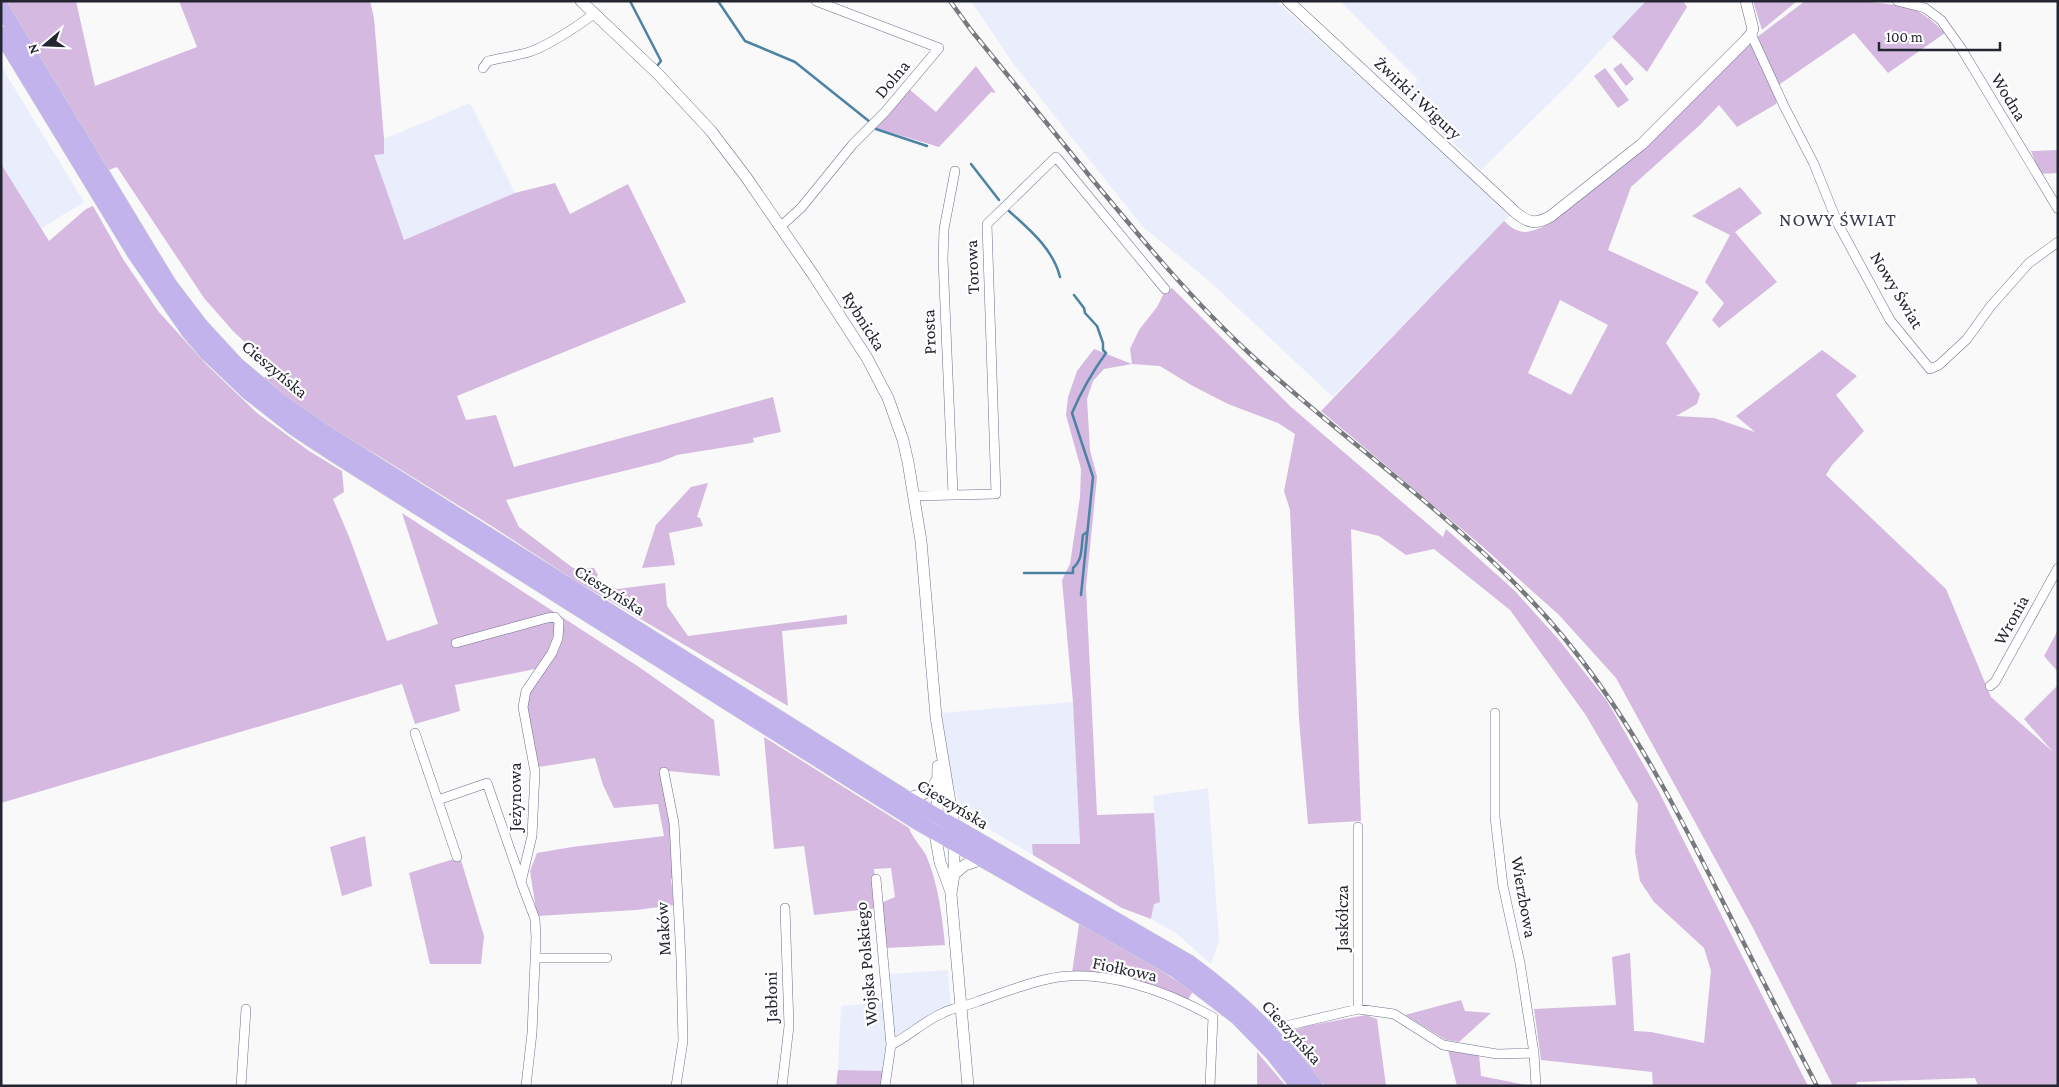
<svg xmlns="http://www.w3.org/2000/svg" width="2059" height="1087" viewBox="0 0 2059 1087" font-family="'Crimson Pro',serif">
	<rect width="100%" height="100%" fill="#f9f9f9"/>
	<!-- built -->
	<path fill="#eaedfc" d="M971,1H1276L1472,179L1509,216L1333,397L1208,280L1143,227L1015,66Z
		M1340,1H1646L1572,81L1481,170L1404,94L1418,80Z
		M1,66L84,202L40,229L1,164Z
		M470,103L515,193L404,240L373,154H384V139Z
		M1073,702L1080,845L1033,844V855L962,813L948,768L941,713Z
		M1208,788L1219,940L1211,964L1177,934L1151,919L1154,903L1160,901L1153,796Z
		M948,970L951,1015L944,1017L893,1050L884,1071L838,1070L841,1006L890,1002L888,974Z"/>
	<!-- green -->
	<path fill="#d5b9e1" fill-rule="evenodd" d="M5,1H76L95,86L197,47L179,1H370L374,18L384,139V154L374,155L404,240L515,193L555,183L570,214L628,184L686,302L457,396L466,420L496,415L514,467L773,397L781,432L753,438L754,442L751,443L677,455L660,462L506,500L519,527L573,568H594L598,575L595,580L617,589L665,583L667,606L688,636L847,615V624L782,631L788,706L576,581L490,525L377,455L312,418L264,378L272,368L233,331L204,298L117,167L106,171Z
		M1646,1H1683L1687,7L1647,72L1612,37Z
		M1753,1H1797L1762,30Z
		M1805,1C1839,1 1877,0 1910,8C1924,13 1935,23 1945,33L1888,73L1854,33L1780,84L1776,104L1737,127L1719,105L1701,124L1631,187L1608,250L1699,292L1666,343L1700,394L1697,404L1676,416L1714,418L1755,432L1736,416L1822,350L1857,376L1836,395L1864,431L1832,465L1826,475L1946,589L1991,697L2053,752L2024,719L2058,685V1086H1978L1975,1078L1857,1082L1856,1086H1833L1752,926L1616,678L1559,615L1482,546L1321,411L1504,221C1521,237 1529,233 1549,224L1651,141L1752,41ZM1560,300L1608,325L1571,395L1528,373Z
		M1621,63L1634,79L1626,86L1613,69Z
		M976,66L996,93L991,92L939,147L873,127L909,89L936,112Z
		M1605,68L1629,100L1618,108L1594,76Z
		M2058,150V173L2040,174L2031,151Z
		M1,164L49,241L86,209L93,206L123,259L158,311L206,364L257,413L309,451L342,471L344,492L333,499L350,539L387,641L438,624L402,513L639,667L714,720L720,776L668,771L682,881L671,879L674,905L636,910L537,916L530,871L537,853L572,847L664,836L658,804L614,808L603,785L595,758L539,767L526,705L535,669L455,685L460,711L415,724L402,684L1,803Z
		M1740,187L1762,213L1735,232L1777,282L1719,328L1712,320L1724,303L1705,282L1730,235L1692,216Z
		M1172,288L1291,407L1443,537L1446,529L1515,591L1559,640L1607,701L1658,790L1808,1086H1653L1652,1072L1541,1060L1534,1009L1616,1005L1612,957L1630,953L1634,1031L1651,1032L1704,1043L1711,971L1704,948L1654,902L1640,881L1635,852L1638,804L1585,714L1510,610L1434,549L1406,555L1379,536L1351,529L1361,821L1308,824L1299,719L1290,510L1284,491L1295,434L1278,423L1228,404L1191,385L1160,366L1132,364L1104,369L1093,381L1087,399L1090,450L1097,477L1086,587L1097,815L1154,813L1160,902L1154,904L1151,919L1122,908L1033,855L1032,844H1080L1073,702L1062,580L1070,564L1080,497L1081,469L1066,415L1068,397L1077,371L1094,349L1132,364L1130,349L1139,330L1157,307L1164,293Z
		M708,483L697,517L700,518L703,526L669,533L675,565L642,568L656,525L691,487Z
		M2058,630V672L2044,656Z
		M764,737L909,828C913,839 921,846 926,855C938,883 942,915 945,945L886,948L881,903L895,897L891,868L874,869L878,908L814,915L804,846L774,849Z
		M365,836L372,886L342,896L330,847Z
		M460,857L484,936L481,964H430L409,873Z
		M1079,924L1126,949L1193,991L1188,1000L1072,973Z
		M1461,1000L1465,1011L1491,1013L1459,1042L1446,1040L1405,1015Z
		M1366,1015L1377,1019L1386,1086H1325L1285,1040L1291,1031L1307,1026Z
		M1448,1050L1479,1054L1481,1076L1531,1086H1457Z
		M1257,1052L1286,1086H1257Z
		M838,1070L884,1071L882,1086H836Z"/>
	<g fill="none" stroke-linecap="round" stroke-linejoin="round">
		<!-- stream -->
		<path stroke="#4c83a4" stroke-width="2.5" d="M630,1L661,61L657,66
			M718,1L745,41L795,62L870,122
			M876,129L927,146
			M971,164L999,200
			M1009,211C1030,230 1053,249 1060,277
			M1074,295L1084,308L1085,313L1097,326L1103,343V350L1106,353C1093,371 1081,392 1072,413L1093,477L1081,595
			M1024,573H1073V568C1083,560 1081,547 1083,535L1087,532"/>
		<defs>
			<path id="minor" d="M1897,1L1925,8L1941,20L1961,48L2058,209
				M1751,34L1784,106L1814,164L1838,224L1890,320L1930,369L1939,365L1967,339L1990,307L2029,263L2058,242
				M483,68L488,61C501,58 514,56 526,53C547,47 576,27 594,14
				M780,227L801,208L853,144L885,112L939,48L816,1
				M953,494L943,259L944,229L955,171
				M914,496L996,494L987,224L1056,157L1165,289
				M456,643L547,618L555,617L559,622L558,638L552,653L526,691L523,707L535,772L532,836L521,882L535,919L536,938L532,1033L526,1086
				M1990,686L1995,682L2058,568
				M1495,713V817L1503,886L1520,963L1534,1053L1536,1086
				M415,733L457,857
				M664,772L674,823L681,959L683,1041L676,1086
				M438,800L487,783L521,881
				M1358,827V1009
				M876,879L891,1045
				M535,958H607
				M1275,1036L1290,1025L1358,1009L1394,1014L1443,1045L1497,1054L1534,1053
				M241,1086L246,1009
				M782,1086L789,1026L785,908
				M885,1086L891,1045C909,1036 924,1021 943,1013C954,1007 967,1006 979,1001C1001,993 1025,984 1048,979C1101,967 1167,991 1213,1017L1210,1086"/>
			<path id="tertiary" d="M581,1L658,74L711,131L746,177L814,276L867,358L888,398L903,440L908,462L921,541L936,717L954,826V874L951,894L968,1086
				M1288,1L1515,212C1528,223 1536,225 1551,216L1642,144L1745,41L1751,34L1753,29L1746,1
				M938,766L937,817L935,833L940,862L951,892
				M906,798C922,795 930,794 937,780
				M954,874L965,865L983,859"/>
			<path id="primary" d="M1,7L169,284L201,326L236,364L281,402L320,429L906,798L1190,963C1238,998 1280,1038 1315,1086
				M1,34L135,254L189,332L206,352L248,392L294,428L335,455L917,822L1177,971L1237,1017L1273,1054L1298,1086"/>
		</defs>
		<!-- minor casing -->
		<use href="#minor" stroke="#6c718b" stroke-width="10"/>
		<!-- tertiary casing -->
		<use href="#tertiary" stroke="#6c718b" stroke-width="12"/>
		<!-- primary casing -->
		<use href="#primary" stroke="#d3d4d6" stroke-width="16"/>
		<!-- minor -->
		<use href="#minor" stroke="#fff" stroke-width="9"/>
		<!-- tertiary -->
		<use href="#tertiary" stroke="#fff" stroke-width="11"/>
		<!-- primary -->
		<use href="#primary" stroke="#c3b3ec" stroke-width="15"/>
		<defs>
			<path id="rail" d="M950,1L971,30C1010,78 1049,126 1088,174C1139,236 1190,298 1249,353C1356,452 1482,533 1573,649C1633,725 1677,810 1720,896C1752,959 1784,1023 1817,1086"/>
		</defs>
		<!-- rail casing -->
		<use href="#rail" stroke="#77797f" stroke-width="4.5"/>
		<!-- rail -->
		<use href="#rail" stroke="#fff" stroke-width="2.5" stroke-dasharray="8" stroke-linecap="butt"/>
	</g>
	<g text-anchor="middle" stroke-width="4.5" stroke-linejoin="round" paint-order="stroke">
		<!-- street labels -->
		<g font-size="18" fill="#232631" stroke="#fff">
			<text transform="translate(892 79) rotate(-50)" y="6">Dolna</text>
			<text transform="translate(2009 97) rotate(59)" y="6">Wodna</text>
			<text transform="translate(1418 98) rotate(43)" y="6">Żwirki i Wigury</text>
			<text transform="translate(972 267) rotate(-92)" y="6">Torowa</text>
			<text transform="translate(1897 290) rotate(59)" y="6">Nowy Świat</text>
			<text transform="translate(864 321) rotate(58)" y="6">Rybnicka</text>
			<text transform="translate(929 332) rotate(-92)" y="6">Prosta</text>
			<text transform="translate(275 369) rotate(40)" y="6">Cieszyńska</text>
			<text transform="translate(610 590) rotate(32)" y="6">Cieszyńska</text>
			<text transform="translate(2011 620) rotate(-61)" y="6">Wronia</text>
			<text transform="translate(515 797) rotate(-90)" y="6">Jeżynowa</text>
			<text transform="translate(953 804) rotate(31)" y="6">Cieszyńska</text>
			<text transform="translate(1524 897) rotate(80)" y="6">Wierzbowa</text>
			<text transform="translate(1342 918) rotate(-90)" y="6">Jaskółcza</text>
			<text transform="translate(663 929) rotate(-93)" y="6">Maków</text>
			<text transform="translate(866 964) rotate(-95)" y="6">Wojska Polskiego</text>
			<text transform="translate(1125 969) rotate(12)" y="6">Fiołkowa</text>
			<text transform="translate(771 997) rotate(-91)" y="6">Jabłoni</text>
			<text transform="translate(1292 1032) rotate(48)" y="6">Cieszyńska</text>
		</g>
		<!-- neighbourhood labels -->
		<g font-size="19" letter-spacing="1" fill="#373c53" stroke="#fff">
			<text x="1838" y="226">NOWY ŚWIAT</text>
		</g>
	</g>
	<!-- border -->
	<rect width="2059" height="1087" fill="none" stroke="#232631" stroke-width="5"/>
	<!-- north arrow -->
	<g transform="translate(45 45) rotate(251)" stroke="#ffffff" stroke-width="4" paint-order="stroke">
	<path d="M0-4L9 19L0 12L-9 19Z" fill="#232631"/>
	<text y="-8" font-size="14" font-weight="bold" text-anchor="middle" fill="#232631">N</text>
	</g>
	<!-- scale -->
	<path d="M1879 42v8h121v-8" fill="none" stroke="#232631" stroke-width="2.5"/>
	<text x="1886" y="42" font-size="15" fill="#232631" stroke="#ffffff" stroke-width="4" paint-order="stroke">100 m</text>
</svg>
